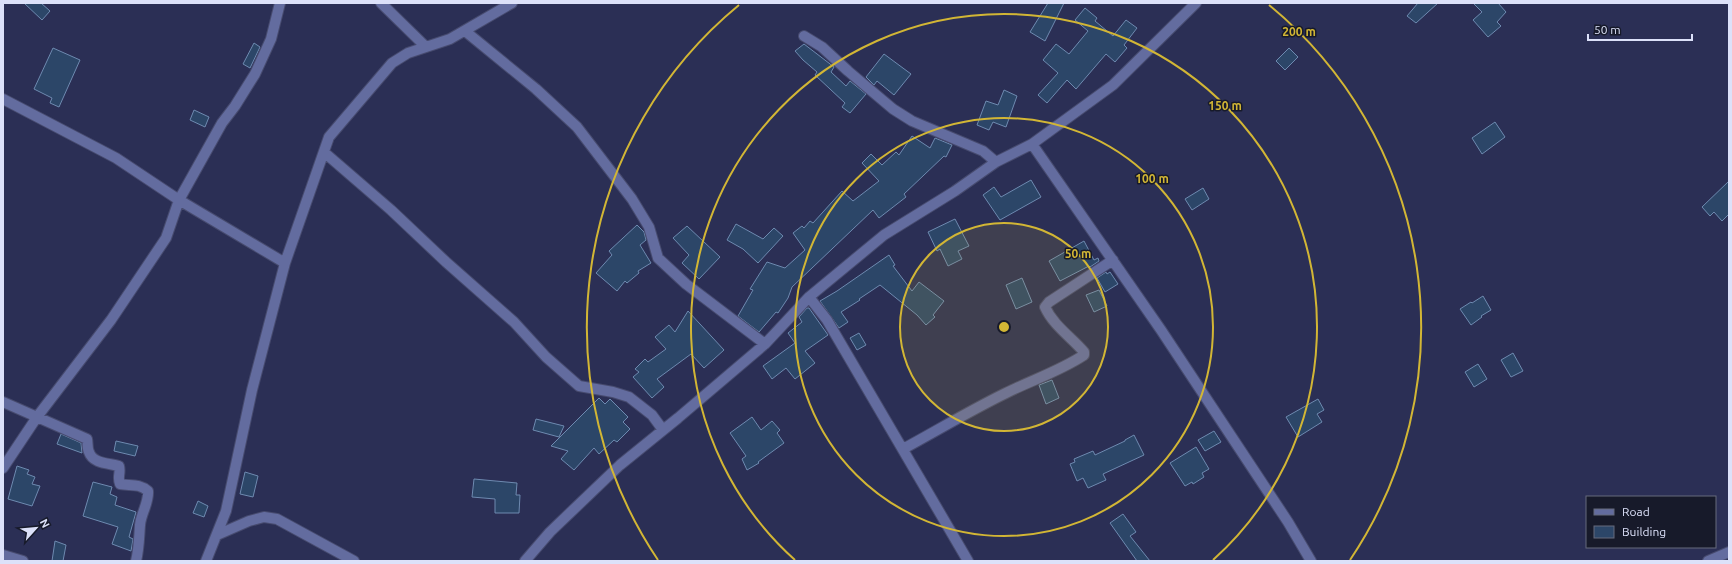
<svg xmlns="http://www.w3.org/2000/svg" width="1732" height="564" viewBox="0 0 1732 564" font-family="Ubuntu,sans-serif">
	<rect width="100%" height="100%" fill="#2b2f55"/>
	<!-- building -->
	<path fill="#2c4668" stroke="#6e8ab0" d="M24,3H41L50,11L42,20Z
		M1048,3H1064L1045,41L1030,32Z
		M1418,3H1438L1416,23L1407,16Z
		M1473,3H1498L1506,12L1497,22L1501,26L1488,37L1473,20L1482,12Z
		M1085,8L1097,18L1095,21L1113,36L1126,20L1137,28L1124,45L1127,48L1115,62L1106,54L1076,89L1067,80L1047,103L1038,95L1058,73L1043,60L1056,44L1069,54L1088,31L1075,20Z
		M254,43L260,47L250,68L243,64Z
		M804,44L834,67L831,72L846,86L850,81L866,94L850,113L842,107L845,103L815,75L817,72L803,60L795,51Z
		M53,48L80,60L59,107L50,103L52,98L34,89Z
		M1289,48L1298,57L1285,70L1276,61Z
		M884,54L911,74L894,95L877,81L874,85L866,77Z
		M1004,90L1017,96L1006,127L993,122L989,130L977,125L986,101L998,105Z
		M194,110L209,117L205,127L190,120Z
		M1495,122L1505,137L1482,154L1472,138Z
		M912,136L930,148L935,138L952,145L946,157L944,156L904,194L906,197L879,218L873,210L792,287L788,298L778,313L776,312L759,332L738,316L753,290L750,289L767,262L785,268L805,250L793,233L802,226L804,228L810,221L813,223L842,191L853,201L879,181L862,163L871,154L882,165L896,152L899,155Z
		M1031,180L1041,197L1000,220L983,195L994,187L1001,197Z
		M1729,181V214L1722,221L1714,212L1710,216L1702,207Z
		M1203,188L1209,199L1192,210L1185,199Z
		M955,219L969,246L958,251L962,259L948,266L940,249L937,251L928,232Z
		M736,224L763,239L774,228L783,236L758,263L743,249L727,240Z
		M637,225L644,232L646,240L640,245L651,263L638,271L639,273L627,283L625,281L617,291L596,273L612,255L609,251Z
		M687,226L720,257L699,279L682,263L689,255L673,238Z
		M1084,241L1094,260L1098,258L1099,261L1090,267L1089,266L1060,281L1049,261Z
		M889,255L895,265L893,266L912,291L919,282L944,301L933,315L935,317L926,325L917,315L880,285L859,299L860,300L841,312L848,322L839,328L820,301L837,291Z
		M1106,272L1107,274L1110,272L1118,284L1105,292L1097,278Z
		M1022,278L1032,302L1016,309L1006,285Z
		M1099,290L1107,306L1094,312L1086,295Z
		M1483,296L1491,310L1481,316L1482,317L1471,325L1460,309L1471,302L1472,303Z
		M807,308H809L828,335L805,351L815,363L795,379L786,368L772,379L763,366L795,343L788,333L802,322L799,317Z
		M688,311L724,350L704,368L691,354L657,379L664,387L652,398L633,377L639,372L635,369L645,359L648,362L666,349L655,337L669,325L675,332Z
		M859,333L866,345L857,350L850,338Z
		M1513,353L1523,371L1511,377L1501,360Z
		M1478,364L1487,379L1474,387L1465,372Z
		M1052,380L1059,398L1046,404L1039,385Z
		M599,398L605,404L610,399L628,417L623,422L630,429L617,442L614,440L599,454L594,448L574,470L561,459L568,451L551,446Z
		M1318,399L1324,410L1317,414L1322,422L1298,437L1286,417Z
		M752,417L761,430L772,421L780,430L777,433L784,443L758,462L759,463L747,470L742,459L746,456L730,433Z
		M536,419L564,426L559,437L533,430Z
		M1214,431L1221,442L1205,451L1198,440Z
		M61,434L81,443L82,453L57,444Z
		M1134,435L1144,455L1103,474L1106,480L1088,488L1083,478L1077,481L1070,464L1075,462L1074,459L1093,451L1095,455L1125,441V440Z
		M116,441L138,446L135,456L114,451Z
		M1196,447L1209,469L1202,473L1204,477L1193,484L1192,482L1185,486L1170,463Z
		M17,466L29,470L27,474L35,477L32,484L40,486L32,506L8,499Z
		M245,472L258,476L253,497L240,494Z
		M474,479L517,483L516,495H520L519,513H495V499L472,497Z
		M93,482L112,487L110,494L117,497L115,505L136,512L129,537L133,539L131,551L112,544L118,527L83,516Z
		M198,501L208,506L204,517L193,513Z
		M1123,514L1136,532L1130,536L1150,561H1137L1110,523Z
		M55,541L66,545L63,561H52Z"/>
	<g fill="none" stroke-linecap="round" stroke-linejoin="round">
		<defs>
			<path id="minor" d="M381,3L426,47
				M465,31L536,89L577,127L632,199L649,227L658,258L686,284L765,344
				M804,36L822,47L848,71L893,109L912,121L983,151L996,162
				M3,99L116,158L179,200L285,263
				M1032,144L1161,330L1288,522L1311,561
				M325,153L391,210L446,262L514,322L546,357L579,386L613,392L629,397L652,415L663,430
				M809,297L827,320L968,561
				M3,402L87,439C88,443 87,448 89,452C93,464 109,463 119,466C121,473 117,477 120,484C130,486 139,483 148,491C149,503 141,513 140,525C139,538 139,549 136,561
				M903,449C938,430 971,410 1006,393C1032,380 1060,371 1084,355V352C1071,337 1053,325 1045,307L1049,302L1113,260
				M3,468L37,417L111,320L166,238L179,200L222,123L235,106L255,74L271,39L280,3
				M217,535L249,521L264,517L277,519L354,561
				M3,555L23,561
				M206,561L226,511L252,390L285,263L329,137L392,63L408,53L450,39L512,3
				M525,561L550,532L620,465L678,418L765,344L809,297L884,235L955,191L996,162L1032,144L1113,85L1196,3
				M1708,561L1729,552"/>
		</defs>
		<!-- minor casing -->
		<use href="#minor" stroke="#474b6f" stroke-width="12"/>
		<!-- minor -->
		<use href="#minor" stroke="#636c9f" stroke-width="10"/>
	</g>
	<!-- distance rings -->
	<circle cx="1004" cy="327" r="104" fill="#d2b635" fill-opacity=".12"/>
	<g fill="none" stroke="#d2b635" stroke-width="2">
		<circle cx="1004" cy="327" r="104"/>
		<circle cx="1004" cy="327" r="209"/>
		<path d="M795 560A313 313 0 1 1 1213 560"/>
		<path d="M658 560A417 417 0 0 1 739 5M1269 5A417 417 0 0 1 1350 560"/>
	</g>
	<circle cx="1004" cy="327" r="6" fill="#d2b635" stroke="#171a2a" stroke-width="2"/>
	<g font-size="12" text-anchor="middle" font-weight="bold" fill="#d2b635" stroke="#171a2a" stroke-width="3" stroke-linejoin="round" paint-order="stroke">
		<text x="1299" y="36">200 m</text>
		<text x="1225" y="110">150 m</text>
		<text x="1152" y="183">100 m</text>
		<text x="1078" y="258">50 m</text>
	</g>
	<!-- border -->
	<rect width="1732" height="564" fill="none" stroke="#dce1f9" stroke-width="8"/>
	<!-- legend -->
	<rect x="1586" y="496" width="130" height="52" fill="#171a2a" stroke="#666a7d"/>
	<rect x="1594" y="509" width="20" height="6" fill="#636c9f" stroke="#666a7d"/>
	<text x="1622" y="516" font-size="12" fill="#dce1f9">Road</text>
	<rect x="1594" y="526" width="20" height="12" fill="#2c4668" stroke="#666a7d"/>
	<text x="1622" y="536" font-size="12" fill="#dce1f9">Building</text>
	<!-- north arrow -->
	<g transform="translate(36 528) rotate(63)" stroke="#171a2a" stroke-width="3" paint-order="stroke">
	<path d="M0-3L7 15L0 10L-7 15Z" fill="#dce1f9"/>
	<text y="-6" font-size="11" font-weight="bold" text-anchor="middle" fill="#dce1f9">N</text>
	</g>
	<!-- scale -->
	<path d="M1588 34v6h104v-6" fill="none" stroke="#dce1f9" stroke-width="2"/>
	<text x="1594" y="34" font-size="12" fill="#dce1f9" stroke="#171a2a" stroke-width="3" paint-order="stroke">50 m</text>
</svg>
